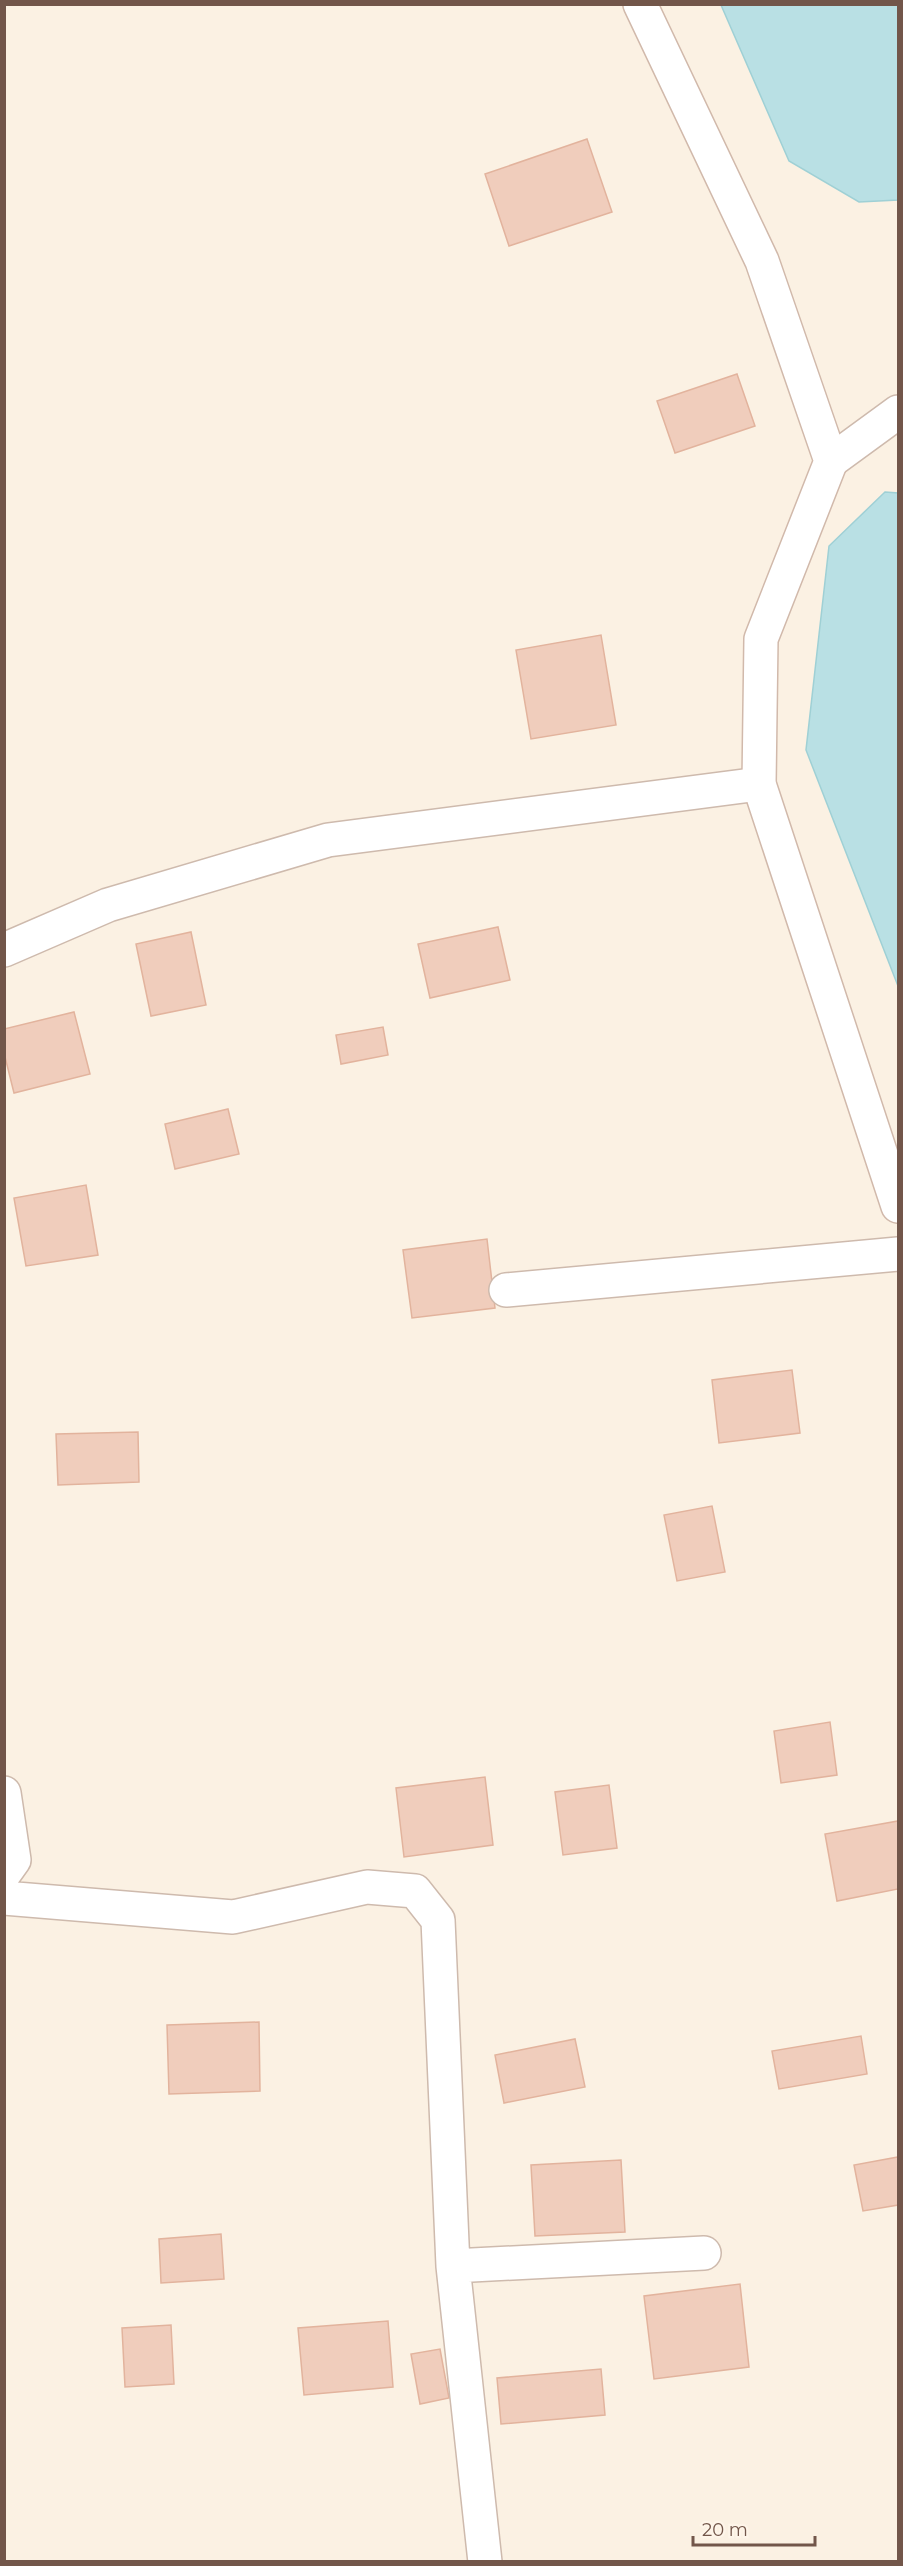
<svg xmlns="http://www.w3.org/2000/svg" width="903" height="2566" viewBox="0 0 903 2566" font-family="Montserrat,sans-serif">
	<rect width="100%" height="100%" fill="#fbf1e3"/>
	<!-- water -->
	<path fill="#b9e0e4" stroke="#9fd0d5" stroke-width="1.5" d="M721,5H898V200L859,202L789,161Z
		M885,492L898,493V986L806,750L829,546Z"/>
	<!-- building -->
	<path fill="#f0cdbc" stroke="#e2b39d" stroke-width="1.5" d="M587,139L612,212L509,246L485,174Z
		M737,374L755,426L675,453L657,401Z
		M601,635L616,725L531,739L516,650Z
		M498,927L510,980L430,998L418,944Z
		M191,932L206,1005L151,1016L136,944Z
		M74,1012L90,1074L14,1093L4,1053V1029Z
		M383,1027L388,1055L341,1064L336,1035Z
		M228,1109L239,1154L175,1169L165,1124Z
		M86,1185L98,1255L26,1266L14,1198Z
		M487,1239L495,1308L412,1318L403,1250Z
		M792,1370L800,1433L719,1443L712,1380Z
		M138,1432L139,1482L58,1485L56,1434Z
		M712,1506L725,1572L677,1581L664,1515Z
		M830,1722L837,1775L781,1783L774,1731Z
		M485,1777L493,1845L404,1857L396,1788Z
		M609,1785L617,1848L563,1855L555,1792Z
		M898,1821V1889L837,1901L825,1834Z
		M259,2022L260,2091L169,2094L167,2025Z
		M861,2036L867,2074L779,2089L772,2051Z
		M575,2039L585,2087L504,2103L495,2055Z
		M898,2157V2205L863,2211L854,2165Z
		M621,2160L625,2232L535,2236L531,2165Z
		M221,2234L224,2279L161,2283L159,2239Z
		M740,2284L749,2367L654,2379L644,2296Z
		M388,2321L393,2387L304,2395L298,2328Z
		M171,2325L174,2384L125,2387L122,2328Z
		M440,2349L449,2398L420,2404L411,2354Z
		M601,2369L605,2415L501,2424L497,2378Z"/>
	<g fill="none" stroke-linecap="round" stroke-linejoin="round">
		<defs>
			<path id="street" d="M831,461L898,412
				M4,950L108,905L328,840L759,784
				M506,1290L898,1254
				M4,1793L14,1860L4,1874
				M4,1898L233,1917L367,1887L415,1891L438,1920L453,2266L704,2253
				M453,2266L485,2562"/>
			<path id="secondary" d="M640,4L762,261L831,461L761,639L759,784L898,1206"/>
		</defs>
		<!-- street casing -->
		<use href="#street" stroke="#cebaad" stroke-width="36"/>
		<!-- secondary casing -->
		<use href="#secondary" stroke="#d1b9ab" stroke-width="36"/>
		<!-- street -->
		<use href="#street" stroke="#fff" stroke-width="33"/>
		<!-- secondary -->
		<use href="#secondary" stroke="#fff" stroke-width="33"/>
	</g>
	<!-- border -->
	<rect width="903" height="2566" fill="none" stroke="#72564a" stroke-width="12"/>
	<!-- scale -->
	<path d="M693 2536v9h122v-9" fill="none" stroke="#72564a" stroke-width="3"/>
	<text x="702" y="2536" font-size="18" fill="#72564a" stroke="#fef5e9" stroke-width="4.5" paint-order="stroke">20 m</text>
</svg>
